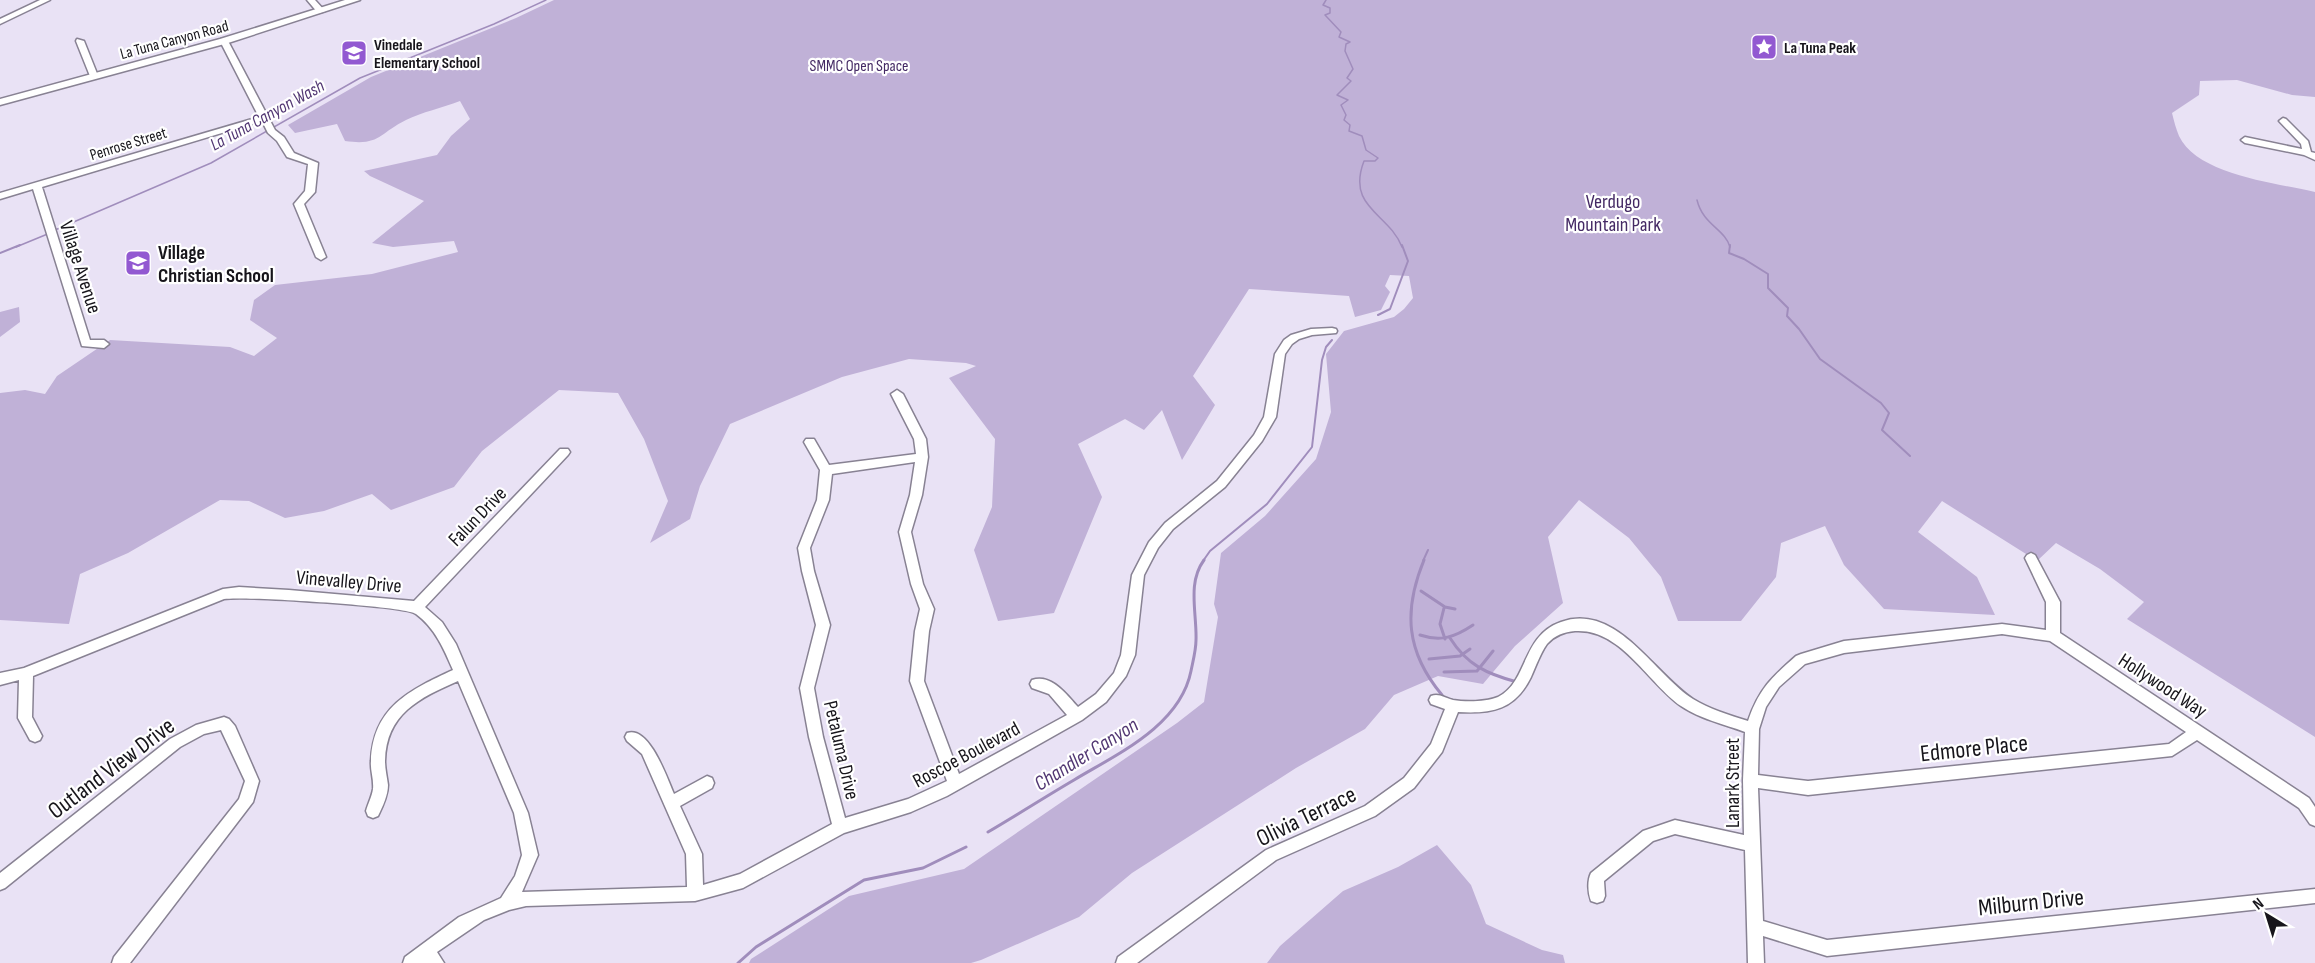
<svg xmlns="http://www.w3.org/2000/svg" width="2315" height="963" viewBox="0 0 2315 963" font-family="'Sofia Sans Condensed',sans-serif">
	<rect width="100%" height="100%" fill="#e9e2f5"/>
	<!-- green -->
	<path fill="#c0b1d7" d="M554,0H2315V97L2292,95L2237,80L2200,81L2199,95L2172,113C2174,121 2176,129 2179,136C2197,175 2277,183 2315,192V737L2127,619L2144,602L2100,569L2056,543L2037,561L1942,501L1918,532L1977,577L1995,615L1884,609L1844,565L1825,526L1781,543L1776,577L1741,621H1678L1661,577L1629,538L1579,500L1548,537L1563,603L1515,646L1483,684L1438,676L1394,695L1365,729L1296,768L1132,873L1079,917L981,960L971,963H749L751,959L849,896L964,869L1177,723L1204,702L1218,617L1214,604L1221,553L1265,516L1316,459L1331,412L1326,354L1344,331L1394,317L1404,309L1413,298L1409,276L1390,275L1385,286L1390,292L1381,310L1355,317L1349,296L1249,289L1193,376L1215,405L1182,460L1162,410L1144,430L1125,419L1078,444L1102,497L1054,613L998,621L974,550L992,507L995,439L949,378L976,366L966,363L909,359L842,377L730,424L700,486L690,519L650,543L668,501L644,439L618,393L559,390L482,451L454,487L391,510L372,494L324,511L285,518L249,501L220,500L128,553L80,574L69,624L0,620V393L25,390L45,394L57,376L110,340L230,347L254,356L277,338L250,320L254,300L275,285L372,274L458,252L454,241L393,247L372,243L424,201L370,176L364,171L437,155L451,136L470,119L460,101C442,108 422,112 406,120C378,134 380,146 345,141L337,124L295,133L288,125L371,77L516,18Z
		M19,307L20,322L0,337V312Z
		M1437,845L1471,885L1486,924L1542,950L1563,955L1565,963H1267L1280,946L1343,891L1398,867Z"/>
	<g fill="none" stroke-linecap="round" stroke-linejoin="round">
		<!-- stream-far2 -->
		<path stroke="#a08dbc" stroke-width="1.5" d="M1326,0L1323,5L1330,8V13L1325,15L1341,32L1339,37L1350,42L1346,44L1345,51L1353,69L1347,78L1351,81L1337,95L1348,100L1341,105L1346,115L1344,120L1350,125L1349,131L1362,136L1366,150L1378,158L1375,161H1364C1346,208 1389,213 1402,247
			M1697,200C1703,225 1725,229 1730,247
			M55,230L211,163L360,78L494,24L546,0
			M16,247L50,233"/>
		<!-- stream-far1 -->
		<path stroke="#a08dbc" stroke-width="2" d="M1730,245L1729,253L1744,259L1768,274V288L1788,308L1787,316L1799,329L1820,359L1881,403L1889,413L1882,430L1910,456
			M0,253L20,245
			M1378,315L1390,309L1408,261L1402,245
			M1203,561L1210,551L1267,504L1312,447L1322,360L1326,347L1332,340
			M1423,561L1428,550"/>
		<!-- stream -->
		<path stroke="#a08dbc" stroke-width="3" d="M1424,560C1403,611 1406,652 1442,695
			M1421,591L1445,607L1455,609
			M1444,608L1440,624L1445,639
			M1420,635C1441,642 1455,637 1473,625
			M1450,638C1467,665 1487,674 1517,682
			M1429,659L1460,656L1470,649
			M1444,672L1477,671L1493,651
			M988,832C1017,815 1045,797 1074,780C1117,754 1180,726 1191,671C1193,661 1196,650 1196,640C1197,613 1187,583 1204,560
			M738,963L756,947L864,880L923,868L966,847"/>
		<defs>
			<path id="minor" d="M40,0H50L0,24V19Z
				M307,0H315L325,11L318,13Z
				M77,39L84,41L98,76L97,78L90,76L76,41Z
				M221,39L228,41L275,130L284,137L294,153L318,163L315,192L304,204L326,257L321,260L316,257L294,204L305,191L308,164L287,157L277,141L268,133L262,121L42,187L90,340H104L109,344L104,348L82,346L33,189L0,199V193L259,117L220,41Z
				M2283,118L2286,119L2308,141L2311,152L2315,153V160L2304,155L2245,143L2241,140L2245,137L2302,149L2301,144L2279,121Z
				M1332,328L1336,329L1337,331L1336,333L1312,335L1299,339L1292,344L1285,354L1276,417L1262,441L1225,487L1173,529L1158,548L1144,575L1135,655L1126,676L1106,702L1082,720L947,796L911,812L844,833L743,888L695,901L526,906L509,910L484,920L437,952L444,963H403L405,957L459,917L501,898L515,876L522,855L514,813L458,681C419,698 386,714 385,761C385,769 387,777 388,785C388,795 383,806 378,816L373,818L368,816L366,811C368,804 372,796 373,789C374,779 370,770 371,761C373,707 410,690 453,670C444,649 435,628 416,614C406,606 244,596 224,599L33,676L32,717L42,736L40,740L35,742L30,740L18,718L19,680L0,685V673L24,668L223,589L239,587L289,590L414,601L560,449H568L570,452L568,455L425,607L442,622L456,644L528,813L538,855L522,892L687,887L686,854L642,754L627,741L625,737L627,733C649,725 667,778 674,794L707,776L712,778L714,783L712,788L680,806L702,854L703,885L740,874L832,824L809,737L800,688L816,625L802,571L798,548L817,500L820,470L804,442L806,439H814L829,465L916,454L914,439L891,394L897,390L903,394L926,439L928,457L922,495L911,532L923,584L934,609L929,631L924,681L959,774L1067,715L1049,694L1032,688L1030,684L1032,680C1051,673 1067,695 1078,707L1096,694L1114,673L1121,655L1132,575L1149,542L1165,523L1217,481L1254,435L1264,417L1275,354L1284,340L1291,335L1311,329ZM915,462L910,495L899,532L911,584L920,609L915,631L910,681L947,781L908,799L845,818L823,737L814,688L830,625L814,571L810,548L829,500L832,474Z
				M2031,553L2035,555L2060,602V633L2309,798L2315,807V826L2310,824L2299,808L2197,740L2172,756L1808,795L1758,788L1763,921L1827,940L2315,889V903L1827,956L1763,936L1764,963H1748L1745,850L1675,834L1653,841L1604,881L1605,896L1603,901L1597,903L1591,901C1588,893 1587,881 1591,873L1643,831L1675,820L1744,835L1743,780L1745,732C1724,724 1700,719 1681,706C1648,683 1621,628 1575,631C1564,632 1555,635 1547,644C1540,654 1536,666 1531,677C1515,710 1491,714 1458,712L1442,752L1414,788L1375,816L1276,860L1137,963H1116L1118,957L1266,850L1365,806L1404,778L1431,744L1445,709L1431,704L1429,700L1431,696C1439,693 1445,698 1453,700C1465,702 1486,702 1498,697C1529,681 1521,636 1561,622C1616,602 1654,674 1693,699C1709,709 1729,715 1748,721C1759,689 1771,678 1796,656L1801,654L1844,641L2002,624L2046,630V602L2025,558L2027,555ZM2002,634L2050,641L2186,732L2169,744L1808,781L1758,775L1759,729L1766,707L1779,687L1805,664L1844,653Z
				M224,717L229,719L235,726L259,781L253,802L130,963H112L114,957L239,799L245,781L221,730L204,734L180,747L5,888L0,890V873L170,739L196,725Z"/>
			<path id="major" d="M345,0H360L228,43L0,105V99L220,39Z"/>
		</defs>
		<!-- minor casing -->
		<use href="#minor" stroke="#888293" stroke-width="3"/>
		<!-- major casing -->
		<use href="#major" stroke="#888293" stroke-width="3"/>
		<!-- minor -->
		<use href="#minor" fill="#fff" fill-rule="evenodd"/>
		<!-- major -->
		<use href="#major" fill="#fff" fill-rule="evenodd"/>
	</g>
	<!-- icons -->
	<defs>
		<symbol id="sight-square" viewBox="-11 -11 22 22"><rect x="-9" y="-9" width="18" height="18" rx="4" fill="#9259d1" stroke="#fff"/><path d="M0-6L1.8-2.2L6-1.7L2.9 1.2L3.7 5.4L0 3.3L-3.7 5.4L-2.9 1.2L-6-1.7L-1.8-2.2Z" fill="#fff"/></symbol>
		<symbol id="school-square" viewBox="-11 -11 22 22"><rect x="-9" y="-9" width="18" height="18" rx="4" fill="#9259d1" stroke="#fff"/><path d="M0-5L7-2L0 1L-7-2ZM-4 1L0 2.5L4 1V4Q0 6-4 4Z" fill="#fff"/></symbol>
	</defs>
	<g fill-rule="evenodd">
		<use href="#sight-square" x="1749" y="32" width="30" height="30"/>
		<use href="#school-square" x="339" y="38" width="30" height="30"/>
		<use href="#school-square" x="123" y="248" width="30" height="30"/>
	</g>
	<g text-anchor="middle" stroke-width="4.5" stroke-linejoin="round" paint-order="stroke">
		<!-- far-street labels -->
		<g font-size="16" fill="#17151b" stroke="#fff">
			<text transform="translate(174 39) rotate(-15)" y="6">La Tuna Canyon Road</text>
			<text transform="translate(128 143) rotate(-17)" y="6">Penrose Street</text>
		</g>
		<!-- far-poi labels -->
		<g font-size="16" font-weight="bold" fill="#17151b" stroke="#fff" text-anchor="start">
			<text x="374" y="50">Vinedale<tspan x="374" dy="18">Elementary School</tspan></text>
			<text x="1784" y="53">La Tuna Peak</text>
		</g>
		<!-- far-park labels -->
		<g font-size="16" fill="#442964" stroke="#fff">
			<text x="859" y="71">SMMC Open Space</text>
		</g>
		<!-- far-water labels -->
		<g font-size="18" font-style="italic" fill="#523773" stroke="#fff">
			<text transform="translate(267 115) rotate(-29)" y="6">La Tuna Canyon Wash</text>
		</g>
		<!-- park labels -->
		<g font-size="20" fill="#442964" stroke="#fff">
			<text x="1613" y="208">Verdugo<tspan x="1613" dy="23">Mountain Park</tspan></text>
		</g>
		<!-- poi labels -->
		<g font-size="20" font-weight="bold" fill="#17151b" stroke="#fff" text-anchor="start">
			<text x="158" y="259">Village<tspan x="158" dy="23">Christian School</tspan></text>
		</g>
		<!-- street labels -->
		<g font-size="20" fill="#17151b" stroke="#fff">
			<text transform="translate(81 267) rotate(72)" y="7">Village Avenue</text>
			<text transform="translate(477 516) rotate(-46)" y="7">Falun Drive</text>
			<text transform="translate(349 581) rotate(5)" y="7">Vinevalley Drive</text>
			<text transform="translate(2163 685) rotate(33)" y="7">Hollywood Way</text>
			<text transform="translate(842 750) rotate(77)" y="7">Petaluma Drive</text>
			<text transform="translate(966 754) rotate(-28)" y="7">Roscoe Boulevard</text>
			<text transform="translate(1732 783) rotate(-90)" y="7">Lanark Street</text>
		</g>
		<!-- water labels -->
		<g font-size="21" font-style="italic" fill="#523773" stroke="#fff">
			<text transform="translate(1086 754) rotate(-32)" y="7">Chandler Canyon</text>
		</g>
		<!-- near-street labels -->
		<g font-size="24" fill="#17151b" stroke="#fff">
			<text transform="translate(1974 748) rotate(-6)" y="8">Edmore Place</text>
			<text transform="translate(111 768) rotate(-37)" y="8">Outland View Drive</text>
			<text transform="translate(1306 816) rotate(-26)" y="8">Olivia Terrace</text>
			<text transform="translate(2031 902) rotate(-6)" y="8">Milburn Drive</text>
		</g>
	</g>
	<!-- north arrow -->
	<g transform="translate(2267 915) rotate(322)" stroke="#ffffff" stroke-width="4.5" paint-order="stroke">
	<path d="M0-4.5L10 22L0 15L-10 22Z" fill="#17151b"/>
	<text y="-9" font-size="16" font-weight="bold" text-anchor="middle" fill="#17151b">N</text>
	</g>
</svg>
